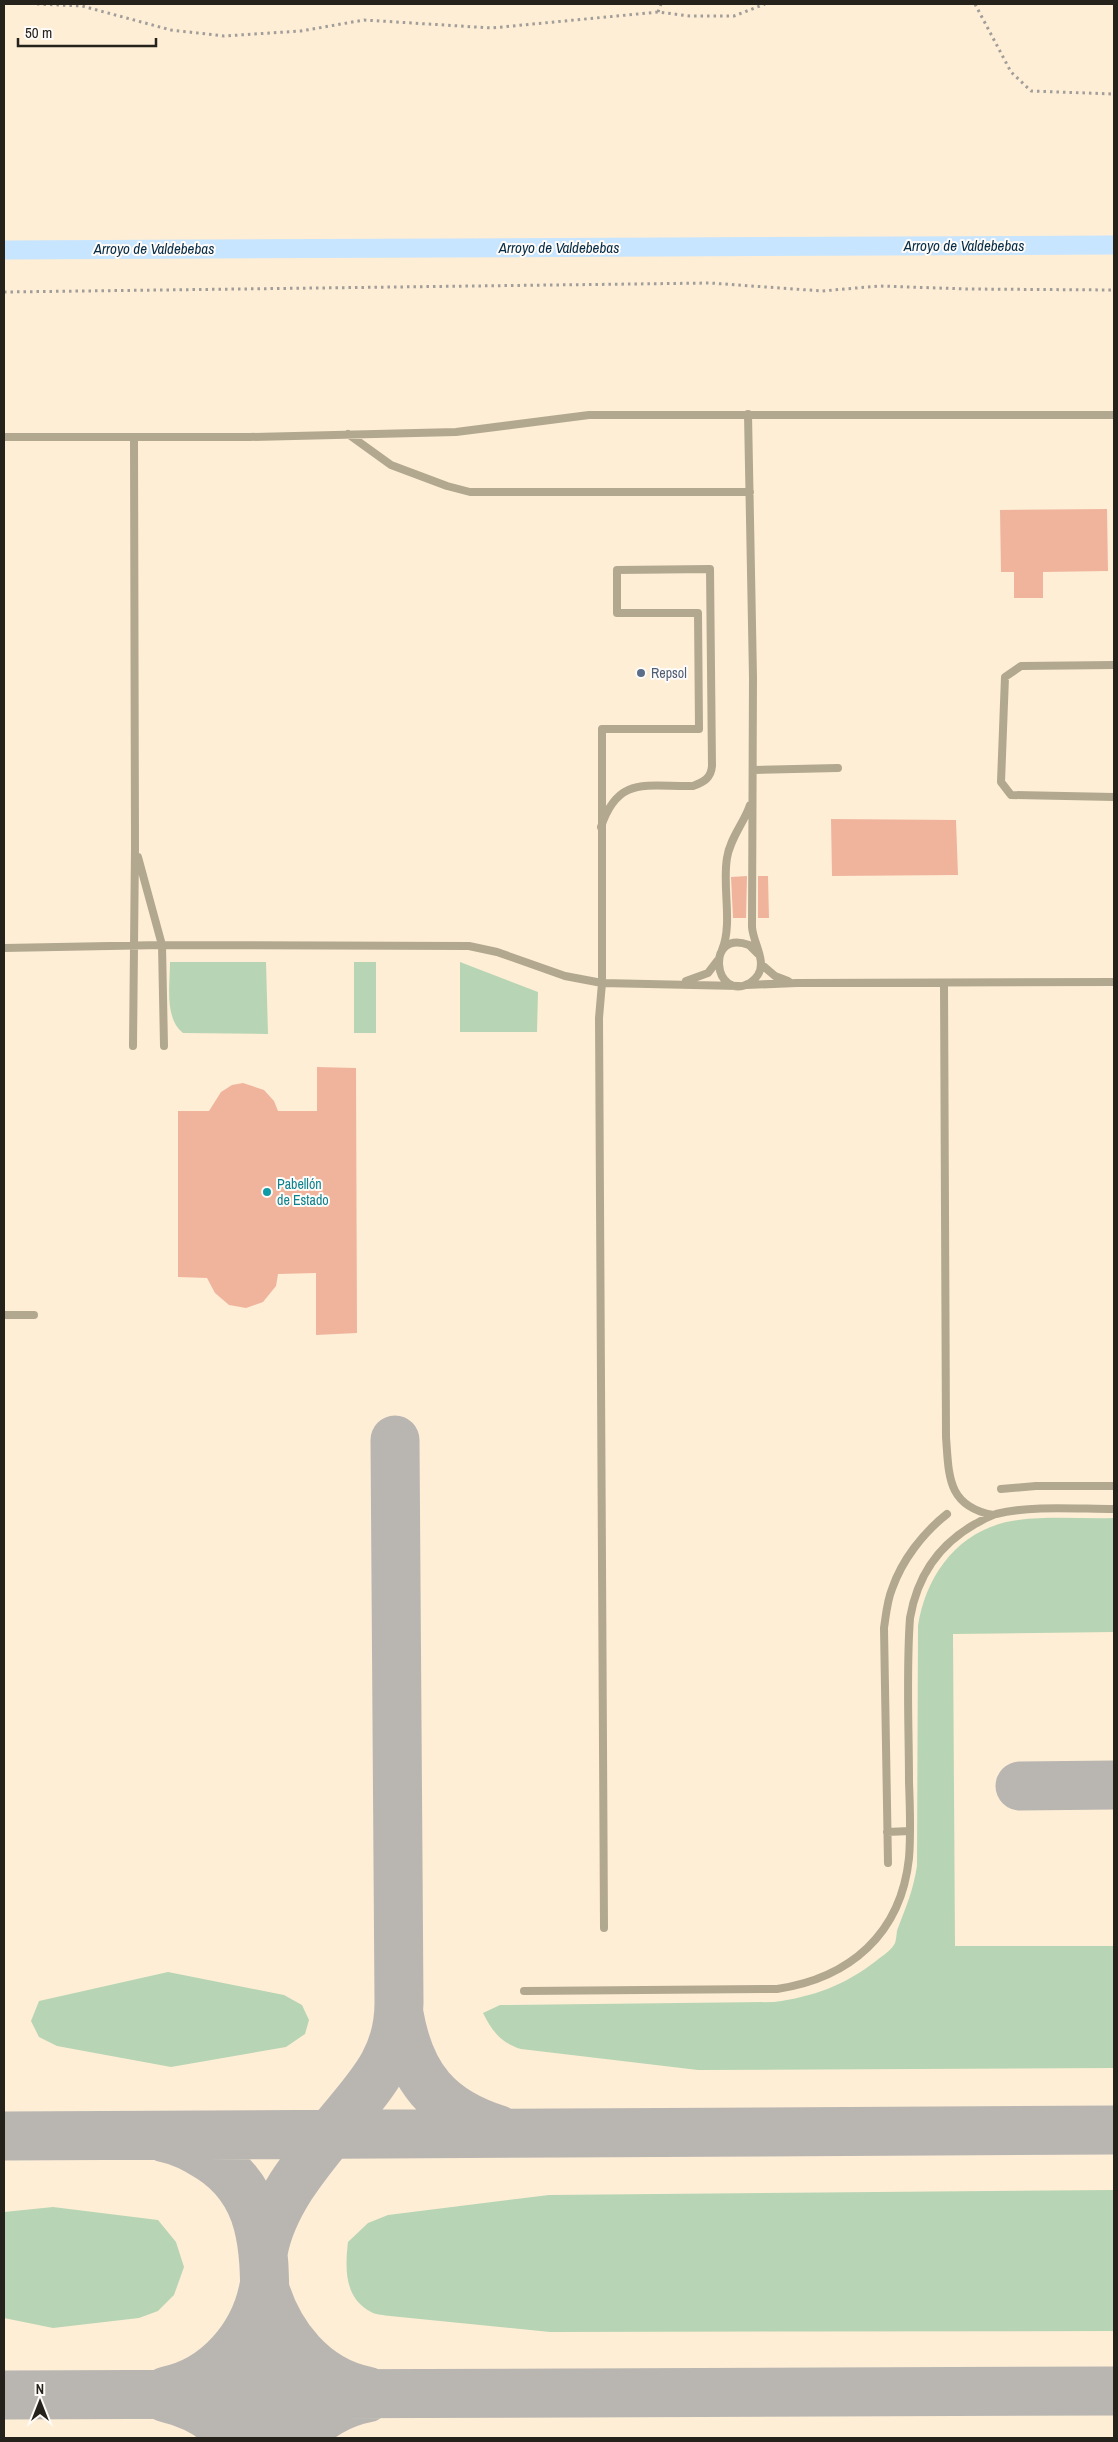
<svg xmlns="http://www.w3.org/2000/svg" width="1118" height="2442" viewBox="0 0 1118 2442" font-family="'Archivo Narrow',sans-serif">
	<rect width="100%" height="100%" fill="#fefbf8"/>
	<!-- built -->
	<path fill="#feeed6" d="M4,4H1114V2438H4Z"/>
	<!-- green -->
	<path fill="#b7d5b4" d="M170,962H266L268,1034L183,1033C164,1018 170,985 170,962Z
		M354,962H376V1033H354Z
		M460,962L538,992L537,1032H460Z
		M1114,1518V1632L953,1634L955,1946H1114V2068L698,2070L521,2049C501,2043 492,2031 483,2013L500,2005L774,2002C813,1997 845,1985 876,1961C882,1956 892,1950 895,1943C897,1938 896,1932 898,1928C907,1904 913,1891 917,1866L918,1626C926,1573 961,1527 1018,1520C1049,1516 1083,1519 1114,1518Z
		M168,1972L284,1995L302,2005L309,2020L305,2034L286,2047L171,2067L57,2046L39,2037L31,2021L39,2001Z
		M1114,2190V2331L550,2332L390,2316C384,2315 376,2315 371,2312C344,2298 345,2268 348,2242L368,2223L388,2215L549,2195Z
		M53,2207L158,2220L176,2242L184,2267L174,2295L158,2311L139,2318L53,2328L4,2318V2212Z"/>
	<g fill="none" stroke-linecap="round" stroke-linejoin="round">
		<!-- canal -->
		<path stroke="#c7e5fe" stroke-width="19" d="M4,250L1114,245"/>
		<!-- taxiway -->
		<path stroke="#b9b6b2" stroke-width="49" d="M1020,1786L1114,1785
			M399,2014C410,2077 438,2111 499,2130
			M4,2136L1114,2130
			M165,2138C181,2141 196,2149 210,2158C270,2196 264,2261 265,2323C266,2362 266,2400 266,2438
			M263,2253C272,2202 310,2159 342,2120C373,2083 399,2055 399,2003L395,1440
			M166,2391C217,2381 255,2336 264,2286C278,2335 314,2381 367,2391
			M4,2395L1114,2391
			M166,2398C192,2404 217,2418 234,2438
			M299,2438C316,2417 341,2403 367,2398"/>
	</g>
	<!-- building -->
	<path fill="#f0b49d" d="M1107,509L1108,571L1043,572V598H1014V572H1001L1000,510Z
		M831,819L956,820L958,875L832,876Z
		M747,876L746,918H733L731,877Z
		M758,876H768L769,918H758Z
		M317,1067L356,1068L357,1333L316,1335V1273L278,1274L276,1286L263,1302L246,1308L229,1305L215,1293L207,1278L178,1277V1111H209L221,1092L232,1085L243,1083L264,1090L274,1101L278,1111H317Z"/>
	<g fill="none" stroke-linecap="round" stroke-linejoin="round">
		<!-- path -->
		<path stroke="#a19d99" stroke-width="3" stroke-dasharray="2.5 4" stroke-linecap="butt" d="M37,4L82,6L171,30L224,36L301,31L364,20L492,28L658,12L690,16H734L765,4
			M975,4L1011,72L1031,91L1114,94
			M658,12L661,4
			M4,292L710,283L822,291L879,286L967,289L1114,290"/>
		<!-- service -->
		<path stroke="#b2a890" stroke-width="8" d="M748,414L753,677L752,927C753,940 761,952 761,964C761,972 756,979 750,983C713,1003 705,928 749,945L758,954
			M348,434L391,465L447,486L470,492H750
			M4,437H249L456,432L589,415H1114
			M1114,665L1021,666L1005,677L1001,782L1011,795L1114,797
			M753,770L838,768
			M601,827C618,775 647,787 693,786C704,782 711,778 712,766L710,569L617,570V613H698L699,729H602V983L599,1018L604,1928
			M138,857L162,945L164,1046
			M4,948L162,945L469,946L497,952L565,976L602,983L739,986
			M722,950C733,924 722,886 727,858C730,838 744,823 750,805
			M761,964L775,976L788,981
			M686,981L708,973L718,960
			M944,983L946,1437C949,1476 947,1506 993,1515
			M746,985L797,983L1114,982
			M133,1046L135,848L134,437
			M4,1315H34
			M1001,1489L1036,1486H1114
			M887,1832L910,1831
			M888,1863L884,1628C886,1615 887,1601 892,1589C902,1560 923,1533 947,1514
			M524,1991L777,1989C850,1978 901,1934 909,1858C911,1833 910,1807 909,1782C909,1728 906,1673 910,1618C917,1577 938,1545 975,1524C981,1521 989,1516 996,1514C1033,1505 1076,1509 1114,1509"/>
	</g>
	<!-- markers -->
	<circle fill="#5c6f8a" stroke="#fefbf8" stroke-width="2" cx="641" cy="673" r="5"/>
	<circle fill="#0f9aa8" stroke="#fefbf8" stroke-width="2" cx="267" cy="1192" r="5"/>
	<g text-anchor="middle" stroke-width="4" stroke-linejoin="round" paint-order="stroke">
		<!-- service labels -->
		<g font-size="14" fill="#4e5e75" stroke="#fefbf8" text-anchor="start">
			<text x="651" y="678">Repsol</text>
		</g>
		<!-- culture labels -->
		<g font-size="14" fill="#0d838f" stroke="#fefbf8" text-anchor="start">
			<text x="277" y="1189">Pabellón<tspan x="277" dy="16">de Estado</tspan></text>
		</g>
		<!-- water labels -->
		<g font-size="15" font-style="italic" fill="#062c47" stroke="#fefbf8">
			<text x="964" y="251">Arroyo de Valdebebas</text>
			<text x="559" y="253">Arroyo de Valdebebas</text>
			<text x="154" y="254">Arroyo de Valdebebas</text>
		</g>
	</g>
	<!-- border -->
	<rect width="1118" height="2442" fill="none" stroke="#25211b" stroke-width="10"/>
	<!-- north arrow -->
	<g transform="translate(40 2402)" stroke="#fefbf8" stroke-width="4" paint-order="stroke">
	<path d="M0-4L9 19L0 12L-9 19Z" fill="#25211b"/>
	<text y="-8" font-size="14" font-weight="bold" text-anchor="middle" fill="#25211b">N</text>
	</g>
	<!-- scale -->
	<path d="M18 38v8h138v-8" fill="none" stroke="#25211b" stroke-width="2.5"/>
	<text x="25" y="38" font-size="15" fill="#25211b" stroke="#fefbf8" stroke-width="4" paint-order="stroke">50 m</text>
</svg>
